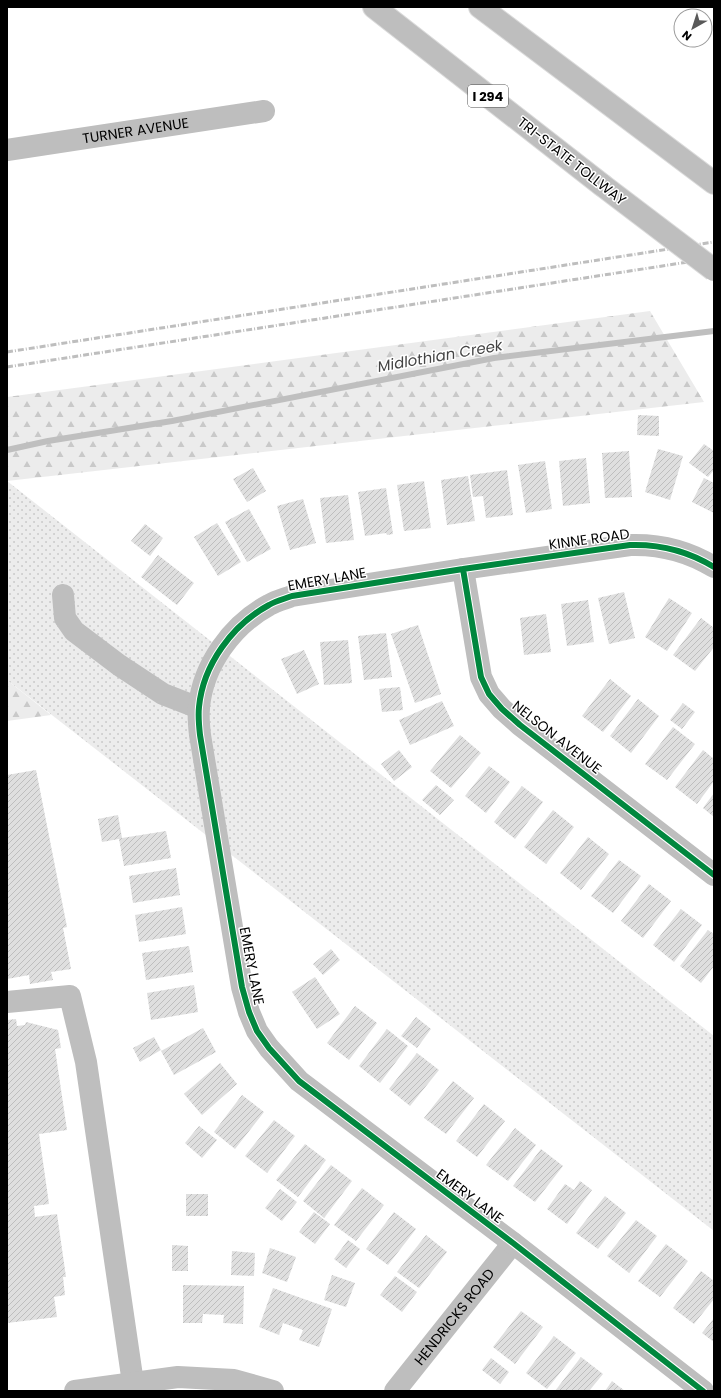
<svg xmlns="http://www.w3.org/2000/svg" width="721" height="1398" viewBox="0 0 721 1398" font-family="Poppins,sans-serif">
	<defs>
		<pattern id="grass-dots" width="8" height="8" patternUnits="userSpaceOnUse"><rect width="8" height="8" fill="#ececec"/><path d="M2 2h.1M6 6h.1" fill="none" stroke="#c9c9c9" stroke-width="1.8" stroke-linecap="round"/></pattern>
		<pattern id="forest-firs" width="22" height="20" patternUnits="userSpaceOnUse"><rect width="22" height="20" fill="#ececec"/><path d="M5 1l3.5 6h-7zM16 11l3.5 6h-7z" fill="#c9c9c9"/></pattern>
		<pattern id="building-hatch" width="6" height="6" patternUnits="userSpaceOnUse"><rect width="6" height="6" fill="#dfdfdf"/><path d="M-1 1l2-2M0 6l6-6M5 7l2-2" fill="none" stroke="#bebebe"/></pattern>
	</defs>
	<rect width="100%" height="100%" fill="#fff"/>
	<!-- grass -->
	<path fill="url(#grass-dots)" d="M7,481L714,1036V1231L7,680Z"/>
	<!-- forest -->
	<path fill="url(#forest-firs)" d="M650,311L704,402L7,481V397Z
		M7,680L51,715L7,721Z"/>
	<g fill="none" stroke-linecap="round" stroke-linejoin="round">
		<!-- stream -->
		<path stroke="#bfbfbf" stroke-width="6" d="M7,450L48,441L172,421L494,358L714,331"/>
	</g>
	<!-- building -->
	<path fill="url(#building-hatch)" d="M638,415L659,416V436L637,435Z
		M704,444L714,451V470L708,477L689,463Z
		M658,449L683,456L670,500L645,492Z
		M629,451L632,497L605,498L602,453Z
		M586,458L590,503L563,506L559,461Z
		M545,461L552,509L526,513L518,465Z
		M253,468L266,491L247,502L233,479Z
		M507,470L513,515L486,518L483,496L473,497L470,475Z
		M468,476L475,521L447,525L441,480Z
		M704,478L714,483V513L692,502Z
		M424,481L431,528L404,531L397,485Z
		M386,488L393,534L387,535L386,533L365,536L358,492Z
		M348,495L354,540L326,543L320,498Z
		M303,499L316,543L290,550L277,506Z
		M249,509L271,549L247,562L225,522Z
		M217,523L241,562L218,576L194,537Z
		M145,524L163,538L150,556L131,541Z
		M158,555L194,583L177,605L141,577Z
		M624,592L635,638L609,644L598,598Z
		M669,598L692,613L667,651L645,637Z
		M588,600L594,642L567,646L561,604Z
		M546,614L551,652L524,655L520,618Z
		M701,618L714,628V647L695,671L673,655Z
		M418,625L441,694L415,703L391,634Z
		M386,633L392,677L364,680L358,636Z
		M348,640L352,683L324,685L320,642Z
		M304,650L319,684L297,694L281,659Z
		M610,679L631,696L603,732L582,716Z
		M400,687L403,710L382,712L379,689Z
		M638,699L659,716L631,753L610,736Z
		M442,701L454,726L410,745L399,720Z
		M683,703L695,712L682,729L670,720Z
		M673,727L695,744L667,780L645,764Z
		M460,735L481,753L451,788L430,771Z
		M399,750L412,767L394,781L381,764Z
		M703,750L714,759V781L697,804L675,787Z
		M489,766L510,782L486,813L465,796Z
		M36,770L67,927L63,928L71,969L51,972L53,980L30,984L29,975L7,979V775Z
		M436,785L454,800L440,815L422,800Z
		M522,786L543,802L515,839L494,822Z
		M714,793V817L703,808Z
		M553,810L574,827L546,864L524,847Z
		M118,815L122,838L166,831L171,858L124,866L119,839L102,842L98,819Z
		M588,837L609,854L581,890L560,873Z
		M619,860L641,876L613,913L591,896Z
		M176,868L180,895L133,903L129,876Z
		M649,884L671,901L643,938L621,921Z
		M182,907L186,934L139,942L135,915Z
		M681,909L702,925L674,962L653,945Z
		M708,930L714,934V966L701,983L680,966Z
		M189,946L193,972L146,980L142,953Z
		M331,949L340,960L323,975L313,964Z
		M315,977L340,1014L317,1029L292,992Z
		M194,985L198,1012L151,1020L147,993Z
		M355,1006L377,1023L349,1060L327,1043Z
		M416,1017L431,1029L417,1048L401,1036Z
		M16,1019L17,1026L25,1025L26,1022L58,1030L61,1048L55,1049L67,1130L39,1134L49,1204L34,1206L35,1217L57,1214L66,1277H63L65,1295L54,1297L57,1317L7,1323V1020Z
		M203,1028L216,1052L174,1075L161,1051Z
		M387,1029L408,1046L380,1083L359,1066Z
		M154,1037L161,1050L140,1062L133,1048Z
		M417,1053L439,1070L410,1106L389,1089Z
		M220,1063L237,1084L202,1115L184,1094Z
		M453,1081L474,1098L446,1134L424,1118Z
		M242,1095L264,1112L235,1149L214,1132Z
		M484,1104L505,1121L477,1157L456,1141Z
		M274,1120L295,1136L267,1173L245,1156Z
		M199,1126L217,1140L202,1158L185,1143Z
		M515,1128L536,1145L508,1181L486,1165Z
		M305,1144L326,1160L298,1197L276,1180Z
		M541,1149L563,1166L535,1202L513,1186Z
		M331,1165L352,1181L324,1218L303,1201Z
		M580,1181L592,1190L567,1224L547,1209L565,1184L574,1190Z
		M362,1188L384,1205L356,1241L334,1225Z
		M280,1189L297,1202L282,1221L265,1208Z
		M186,1194H208V1216H186Z
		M605,1196L626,1213L598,1249L576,1233Z
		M314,1212L330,1224L315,1244L299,1232Z
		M394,1212L416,1229L388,1265L366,1249Z
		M636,1220L657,1236L629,1273L607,1256Z
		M426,1235L447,1252L419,1288L397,1272Z
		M348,1240L360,1249L346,1268L334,1259Z
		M666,1244L688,1261L660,1297L638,1281Z
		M172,1245L188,1246V1271H172Z
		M270,1248L296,1257L287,1282L262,1273Z
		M232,1251L255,1253L254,1276L231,1275Z
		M701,1271L714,1281V1299L694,1324L673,1308Z
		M332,1275L355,1283L346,1307L324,1300Z
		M395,1276L417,1292L402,1312L380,1295Z
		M183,1285L244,1286L243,1324L223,1323L224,1315L203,1314L202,1323H183Z
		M273,1288L332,1309L319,1347L299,1340L303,1330L283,1323L279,1335L259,1327Z
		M521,1311L543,1327L515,1364L493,1347Z
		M714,1318V1342L702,1333Z
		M554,1336L576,1353L547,1389L526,1373Z
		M581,1357L603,1374L589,1391H555Z
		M491,1358L509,1372L500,1384L482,1370Z
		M612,1381L625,1391H605Z"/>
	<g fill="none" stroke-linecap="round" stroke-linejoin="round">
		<defs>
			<path id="highway" d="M374,7L602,185
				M480,7L714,183"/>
		</defs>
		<!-- highway casing -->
		<use href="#highway" stroke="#dbdbdb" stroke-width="24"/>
		<!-- minor -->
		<g stroke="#bebebe" stroke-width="22">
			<path id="s1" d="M7,150L264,111"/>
			<path d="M463,569L481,677L489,694L502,709L520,725L714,875"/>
			<path d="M63,595L65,618L74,631L119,665L163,694L199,708"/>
			<path d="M7,1002L70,996L86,1062L133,1383"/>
			<path d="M75,1391L178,1377L234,1380L273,1391"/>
			<path id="s2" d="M395,1391L513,1243"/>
			<path d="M703,1391L513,1243L299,1081L269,1048L257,1031L249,1012L242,987L200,735C199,726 198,716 199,707C203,665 232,625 269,605C276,601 284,599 292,596L463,569L630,545C661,544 688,551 714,567"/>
		</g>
		<!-- highway -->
		<use href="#highway" stroke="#bebebe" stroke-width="22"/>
		<!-- rail -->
		<path stroke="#bebebe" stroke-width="3" stroke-dasharray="6 2 1 2" stroke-linecap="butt" d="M7,352L714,242
			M7,367L714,258"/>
		<defs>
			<path id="highway-bridge" d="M602,185L714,270"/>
		</defs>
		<!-- highway-bridge casing -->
		<use href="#highway-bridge" stroke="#dbdbdb" stroke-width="24" stroke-linecap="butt"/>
		<!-- highway-bridge -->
		<use href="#highway-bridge" stroke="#bebebe" stroke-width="22"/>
		<defs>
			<path id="cycleway" d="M463,569L481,677L489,694L502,709L520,725L714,875
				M703,1391L513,1243L299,1081L269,1048L257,1031L249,1012L242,987L200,735C199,726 198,716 199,707C203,665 232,625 269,605C276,601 284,599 292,596L463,569L630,545C661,544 688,551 714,567"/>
		</defs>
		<!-- cycleway casing -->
		<use href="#cycleway" stroke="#fff" stroke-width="8"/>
		<!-- cycleway -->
		<use href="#cycleway" stroke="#00873e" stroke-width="6"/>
	</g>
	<g text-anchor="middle" stroke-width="3" stroke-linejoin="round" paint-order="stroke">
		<!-- shield labels -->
		<rect fill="#fff" stroke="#4c4c4c" stroke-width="1" x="468" y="85" width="40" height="22" rx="3"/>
		<g font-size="13" font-weight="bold" fill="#000">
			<text x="488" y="101">I 294</text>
		</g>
		<!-- street labels -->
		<g font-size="14" fill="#000" stroke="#fff">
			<text dy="5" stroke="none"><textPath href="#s1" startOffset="130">TURNER AVENUE</textPath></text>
			<text transform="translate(572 161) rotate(38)" y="5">TRI-STATE TOLLWAY</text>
			<text transform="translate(589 539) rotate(-8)" y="5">KINNE ROAD</text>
			<text transform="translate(327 579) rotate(-10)" y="5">EMERY LANE</text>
			<text transform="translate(557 737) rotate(38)" y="5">NELSON AVENUE</text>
			<text transform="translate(252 966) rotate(79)" y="5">EMERY LANE</text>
			<text transform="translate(470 1196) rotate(37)" y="5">EMERY LANE</text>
			<text dy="5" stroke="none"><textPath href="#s2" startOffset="95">HENDRICKS ROAD</textPath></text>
		</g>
		<!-- water labels -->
		<g font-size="15" font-style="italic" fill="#444" stroke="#fff">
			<text transform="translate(440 356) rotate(-10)" y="5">Midlothian Creek</text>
		</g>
	</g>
	<!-- border -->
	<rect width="721" height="1398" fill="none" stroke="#000000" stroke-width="16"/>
	<!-- north arrow -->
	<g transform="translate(693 28) rotate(219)"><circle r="19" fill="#ffffff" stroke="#999999"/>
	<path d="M0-3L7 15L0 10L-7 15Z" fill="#595959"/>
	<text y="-6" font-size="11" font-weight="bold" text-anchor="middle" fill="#000000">N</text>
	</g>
</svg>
